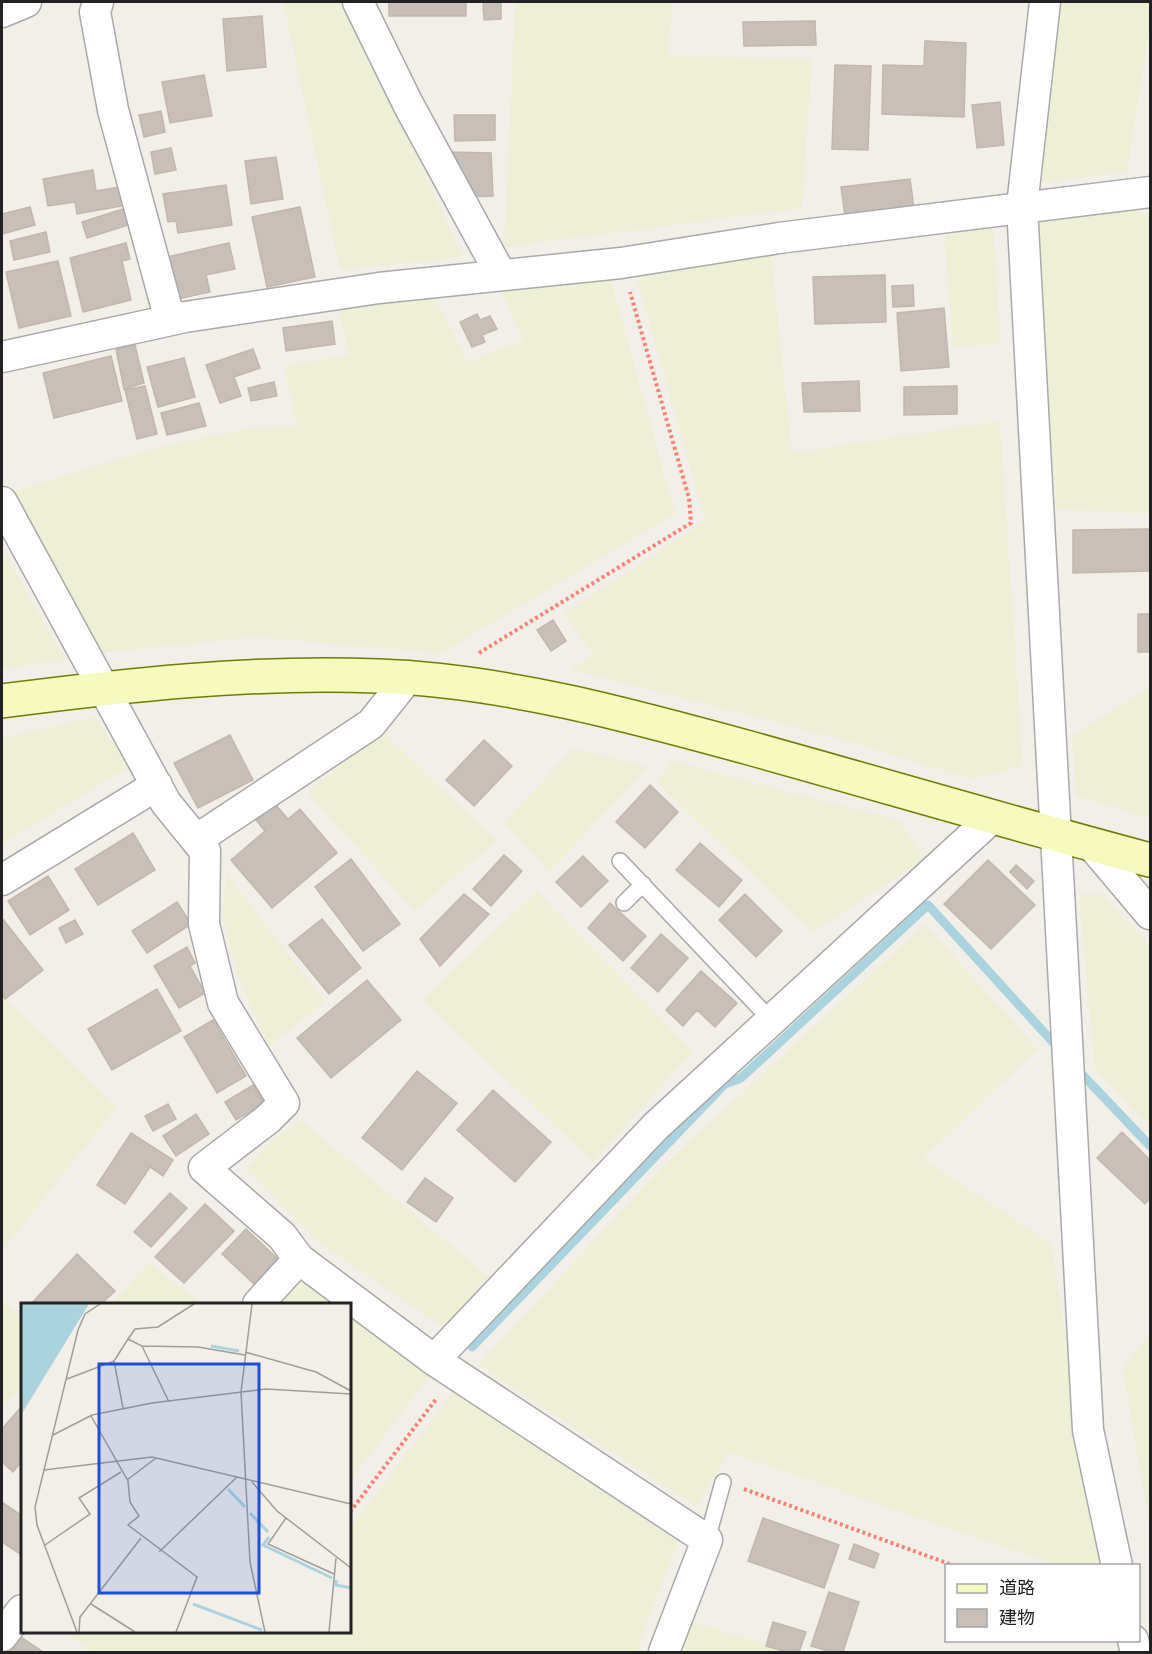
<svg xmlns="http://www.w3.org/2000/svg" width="1152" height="1654" viewBox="0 0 1152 1654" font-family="'Space Grotesk','Noto Sans JP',sans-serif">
	<rect width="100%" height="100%" fill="#f2efe9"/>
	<!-- farmland -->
	<path fill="#eef0d5" d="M283,2H346L463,257L340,270Z
		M515,2H673L667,55L812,60L802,208L504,247Z
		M1053,2H1150V25L1127,172L1031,183Z
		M1123,206L1150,216V514L1056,509L1035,218Z
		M993,225L1001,344L953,347L944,236Z
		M770,244L792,453L1000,421L1023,766L971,779L841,739L569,669L593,655L564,613L705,521L634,268Z
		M610,276L675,514L441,653L256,637L100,653L11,492L152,449L250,428L298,427L284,366L349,355L338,307L435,298L468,362L523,340L500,288Z
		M2,549L65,659L2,670Z
		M1150,687V818L1076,796L1072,736Z
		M95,717L130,766L2,844V738Z
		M383,732L497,841L414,911L307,792Z
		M573,748L648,767L549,872L504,822Z
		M671,761L901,821L924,859L813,932L657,783Z
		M227,874L325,1002L269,1046L239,981L222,913Z
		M537,891L693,1051L593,1162L422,1000Z
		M1079,894H1101L1150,946V1126L1095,1070Z
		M925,924L1038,1049L923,1159L1051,1243L1101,1565H1056L728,1452L697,1507L478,1365L664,1165Z
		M2,996L117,1106L2,1251Z
		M301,1120L488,1276L445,1328L322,1245L246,1169L271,1141Z
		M149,1263L203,1304H111Z
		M299,1273L340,1304H273Z
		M2,1300L22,1318V1386L2,1407Z
		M350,1312L432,1374L350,1480Z
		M1150,1333V1529L1123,1367Z
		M453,1392L678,1541L636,1652H93L64,1632H350V1528Z
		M690,1621L791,1652H680Z"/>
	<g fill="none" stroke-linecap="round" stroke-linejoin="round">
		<!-- stream -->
		<path stroke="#aad3df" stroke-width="9" d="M1076,1068L1150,1146
			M472,1347L725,1084L741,1078L928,905L1061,1051"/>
	</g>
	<!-- building -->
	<path fill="#c7bfb8" stroke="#c4b6ab" stroke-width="1.5" d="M389,2H466V16H389Z
		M483,2H501V19L484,20Z
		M262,16L266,67L227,71L223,19Z
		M815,21L816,45L744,46L743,22Z
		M925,41L966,43L964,117L882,114L883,65L924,66Z
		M835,65L871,66L868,150L832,149Z
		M204,75L212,116L170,123L162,82Z
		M1000,102L1004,145L977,148L972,105Z
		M161,111L165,132L144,137L139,115Z
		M454,115H495V140L455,141Z
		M171,148L176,170L155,174L151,152Z
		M449,152L491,153L493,196L468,197Z
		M276,157L283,199L251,204L245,161Z
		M93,170L96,191L119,187L122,206L77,214L75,202L48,206L43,179Z
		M910,179L914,208L845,216L841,187Z
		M226,185L232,225L178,233L176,221L168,222L163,194Z
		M30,207L35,225L2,234V214Z
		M300,207L315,277L267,287L252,217Z
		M123,209L128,225L87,238L82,222Z
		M46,232L50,252L14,260L10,241Z
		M126,243L130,259L122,261L131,300L83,312L70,258Z
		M229,243L235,269L206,275L210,292L177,299L167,257Z
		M58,261L71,316L19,328L6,272Z
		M885,275L886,322L815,324L813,277Z
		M913,285L914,306L893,307L892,286Z
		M944,308L949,367L901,371L897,313Z
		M477,314L480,320L490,316L497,329L482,335L485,342L472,347L460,322Z
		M332,321L335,344L286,351L283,328Z
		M135,345L144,383L124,389L116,349Z
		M253,349L260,368L234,377L241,396L220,403L206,365Z
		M111,356L122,401L54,418L43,373Z
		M184,358L195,397L158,407L147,367Z
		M859,381L860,411L804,412L802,383Z
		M274,382L277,396L251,401L248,388Z
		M145,386L157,434L137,439L125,390Z
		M957,386V414L904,415V387Z
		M199,403L206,426L167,435L161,413Z
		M1150,529V571L1073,573V530Z
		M1138,614H1150V652H1138Z
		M553,620L566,641L551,651L537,630Z
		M230,735L253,780L198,808L174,763Z
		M484,740L512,766L474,806L446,780Z
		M650,785L678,812L645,848L616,822Z
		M275,804L288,819L300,809L337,853L272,908L231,860L265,831L256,820Z
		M133,833L155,870L98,905L75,869Z
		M700,843L742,880L719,907L676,870Z
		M504,855L522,871L491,906L473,889Z
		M583,856L608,881L581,907L556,882Z
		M351,859L400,924L363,951L315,887Z
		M988,860L1035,905L991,949L944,904Z
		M1016,865L1034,881L1027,889L1010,872Z
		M48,876L69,910L30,935L8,901Z
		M464,894L489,914L440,966L420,939Z
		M745,894L782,931L756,957L719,920Z
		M177,902L191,924L147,953L132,931Z
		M610,903L646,936L623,961L588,928Z
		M2,918L43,970L5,999L2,995Z
		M322,919L361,968L329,994L289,945Z
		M75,920L83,934L66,943L59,928Z
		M661,934L688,958L658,992L631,968Z
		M187,947L195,963L190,966L205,993L179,1008L154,966Z
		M701,971L737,1003L715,1027L697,1010L683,1026L666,1010Z
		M367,980L401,1020L331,1078L297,1038Z
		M157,989L181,1031L112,1070L88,1029Z
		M213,1020L246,1076L217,1093L184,1037Z
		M417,1071L457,1103L402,1170L362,1138Z
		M253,1085L264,1103L236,1120L225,1102Z
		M493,1090L551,1142L515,1182L457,1130Z
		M168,1104L176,1119L153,1131L145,1116Z
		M196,1114L209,1134L176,1156L163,1136Z
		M1122,1132L1150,1160V1198L1145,1204L1097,1158Z
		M131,1133L173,1160L163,1176L150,1167L125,1204L97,1185Z
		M425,1178L453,1198L436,1222L407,1202Z
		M170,1193L187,1208L151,1247L134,1232Z
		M205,1204L234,1231L184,1283L155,1257Z
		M246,1229L278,1259L254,1284L222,1254Z
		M77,1254L115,1291L101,1304H31Z
		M22,1406V1461L13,1472L2,1462V1429Z
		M2,1502L22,1516V1555L2,1542Z
		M763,1518L839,1545L824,1588L748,1561Z
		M854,1544L879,1554L874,1568L849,1559Z
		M829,1592L859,1602L843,1652H832L811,1646Z
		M773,1622L806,1632L799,1652H787L766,1646Z
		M21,1637L43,1652H10Z"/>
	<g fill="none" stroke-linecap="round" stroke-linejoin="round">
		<defs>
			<path id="lane" d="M620,861L771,1020
				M624,903L643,884
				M707,1540L723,1482"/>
			<path id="street" d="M98,2L95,12L113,110L170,320
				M358,2L408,104L501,275
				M1045,2L1022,206L1088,1430L1117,1566
				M2,12L26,2
				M2,357L185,317L379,288L621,263L779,238L1150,192
				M2,502L166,803L205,851L204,924L223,1003L284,1103L268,1119L204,1168L282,1236L299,1259L434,1360L707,1540L664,1652
				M196,840L371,724L407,679
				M1091,844L1150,914
				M2,880L157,785
				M258,1304L299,1259
				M434,1360L656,1126L994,816
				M2,1636L22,1610
				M1133,1640L1136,1652"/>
			<path id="secondary" d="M2,701C126,685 252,671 378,676C502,680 633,716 753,749C886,786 1018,825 1150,860"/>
		</defs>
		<!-- lane casing -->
		<use href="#lane" stroke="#a9a9a9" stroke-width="18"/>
		<!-- street casing -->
		<use href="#street" stroke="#a9a9a9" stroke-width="33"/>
		<!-- secondary casing -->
		<use href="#secondary" stroke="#707d05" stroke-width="36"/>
		<!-- path -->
		<path stroke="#fa8072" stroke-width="4" stroke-dasharray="3 3" stroke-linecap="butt" d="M479,653L691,523L689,498L630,292
			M744,1489L955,1566
			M350,1512L437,1398"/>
		<!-- lane -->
		<use href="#lane" stroke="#fff" stroke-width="15"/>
		<!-- street -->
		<use href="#street" stroke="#fff" stroke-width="30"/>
		<!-- secondary -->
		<use href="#secondary" stroke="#f7fabf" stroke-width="33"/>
	</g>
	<!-- overview -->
	<g transform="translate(21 1303)">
		<rect width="330" height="330" fill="#f2efe9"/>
		<path d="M0,1H68L0,112Z" fill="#aad3df"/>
		<path fill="none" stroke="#aad3df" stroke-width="3" d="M190,43L218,48M207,186L224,204M229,210L247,229M248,234L242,242L311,275M315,277V282L330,285M172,301L241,327"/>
		<path fill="none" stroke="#9f9d99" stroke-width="1.5" d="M231,1L220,89L229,259L244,329M107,36L114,26L137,24L173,1M121,43L177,44L224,52M224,49L295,69L330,88M93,58L107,36L121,43L148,99M46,76L93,58L102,105M70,113L107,178L109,199L118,213L107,222L176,274L155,329M32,132L71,112L131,100L245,86L330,91M23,167L131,154L330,201M106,177L135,155M231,179L256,208L330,265M265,215L247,241L313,271M24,242L69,211L58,195L100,169M138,249L216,174M70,301L114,329M56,329L16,222L14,204L57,27L64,11L79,1M58,329L59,314L120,235M308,329L315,255"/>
		<path fill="#1d4ed8" fill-opacity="0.15" stroke="#1d4ed8" stroke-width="3" d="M78,61H238V290H78Z"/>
		<rect width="330" height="330" fill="none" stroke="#222" stroke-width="3"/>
	</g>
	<!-- border -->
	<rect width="1152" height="1654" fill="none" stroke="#222222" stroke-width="6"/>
	<!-- legend -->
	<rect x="945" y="1564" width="195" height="78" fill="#ffffff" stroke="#a7a7a7" stroke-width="1.5"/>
	<rect x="957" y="1584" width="30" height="9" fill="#f7fabf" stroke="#a7a7a7" stroke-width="1.5"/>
	<text x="999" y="1594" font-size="18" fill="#222222">道路</text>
	<rect x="957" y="1609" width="30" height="18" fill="#c7bfb8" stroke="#a7a7a7" stroke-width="1.5"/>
	<text x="999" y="1624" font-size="18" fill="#222222">建物</text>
</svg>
